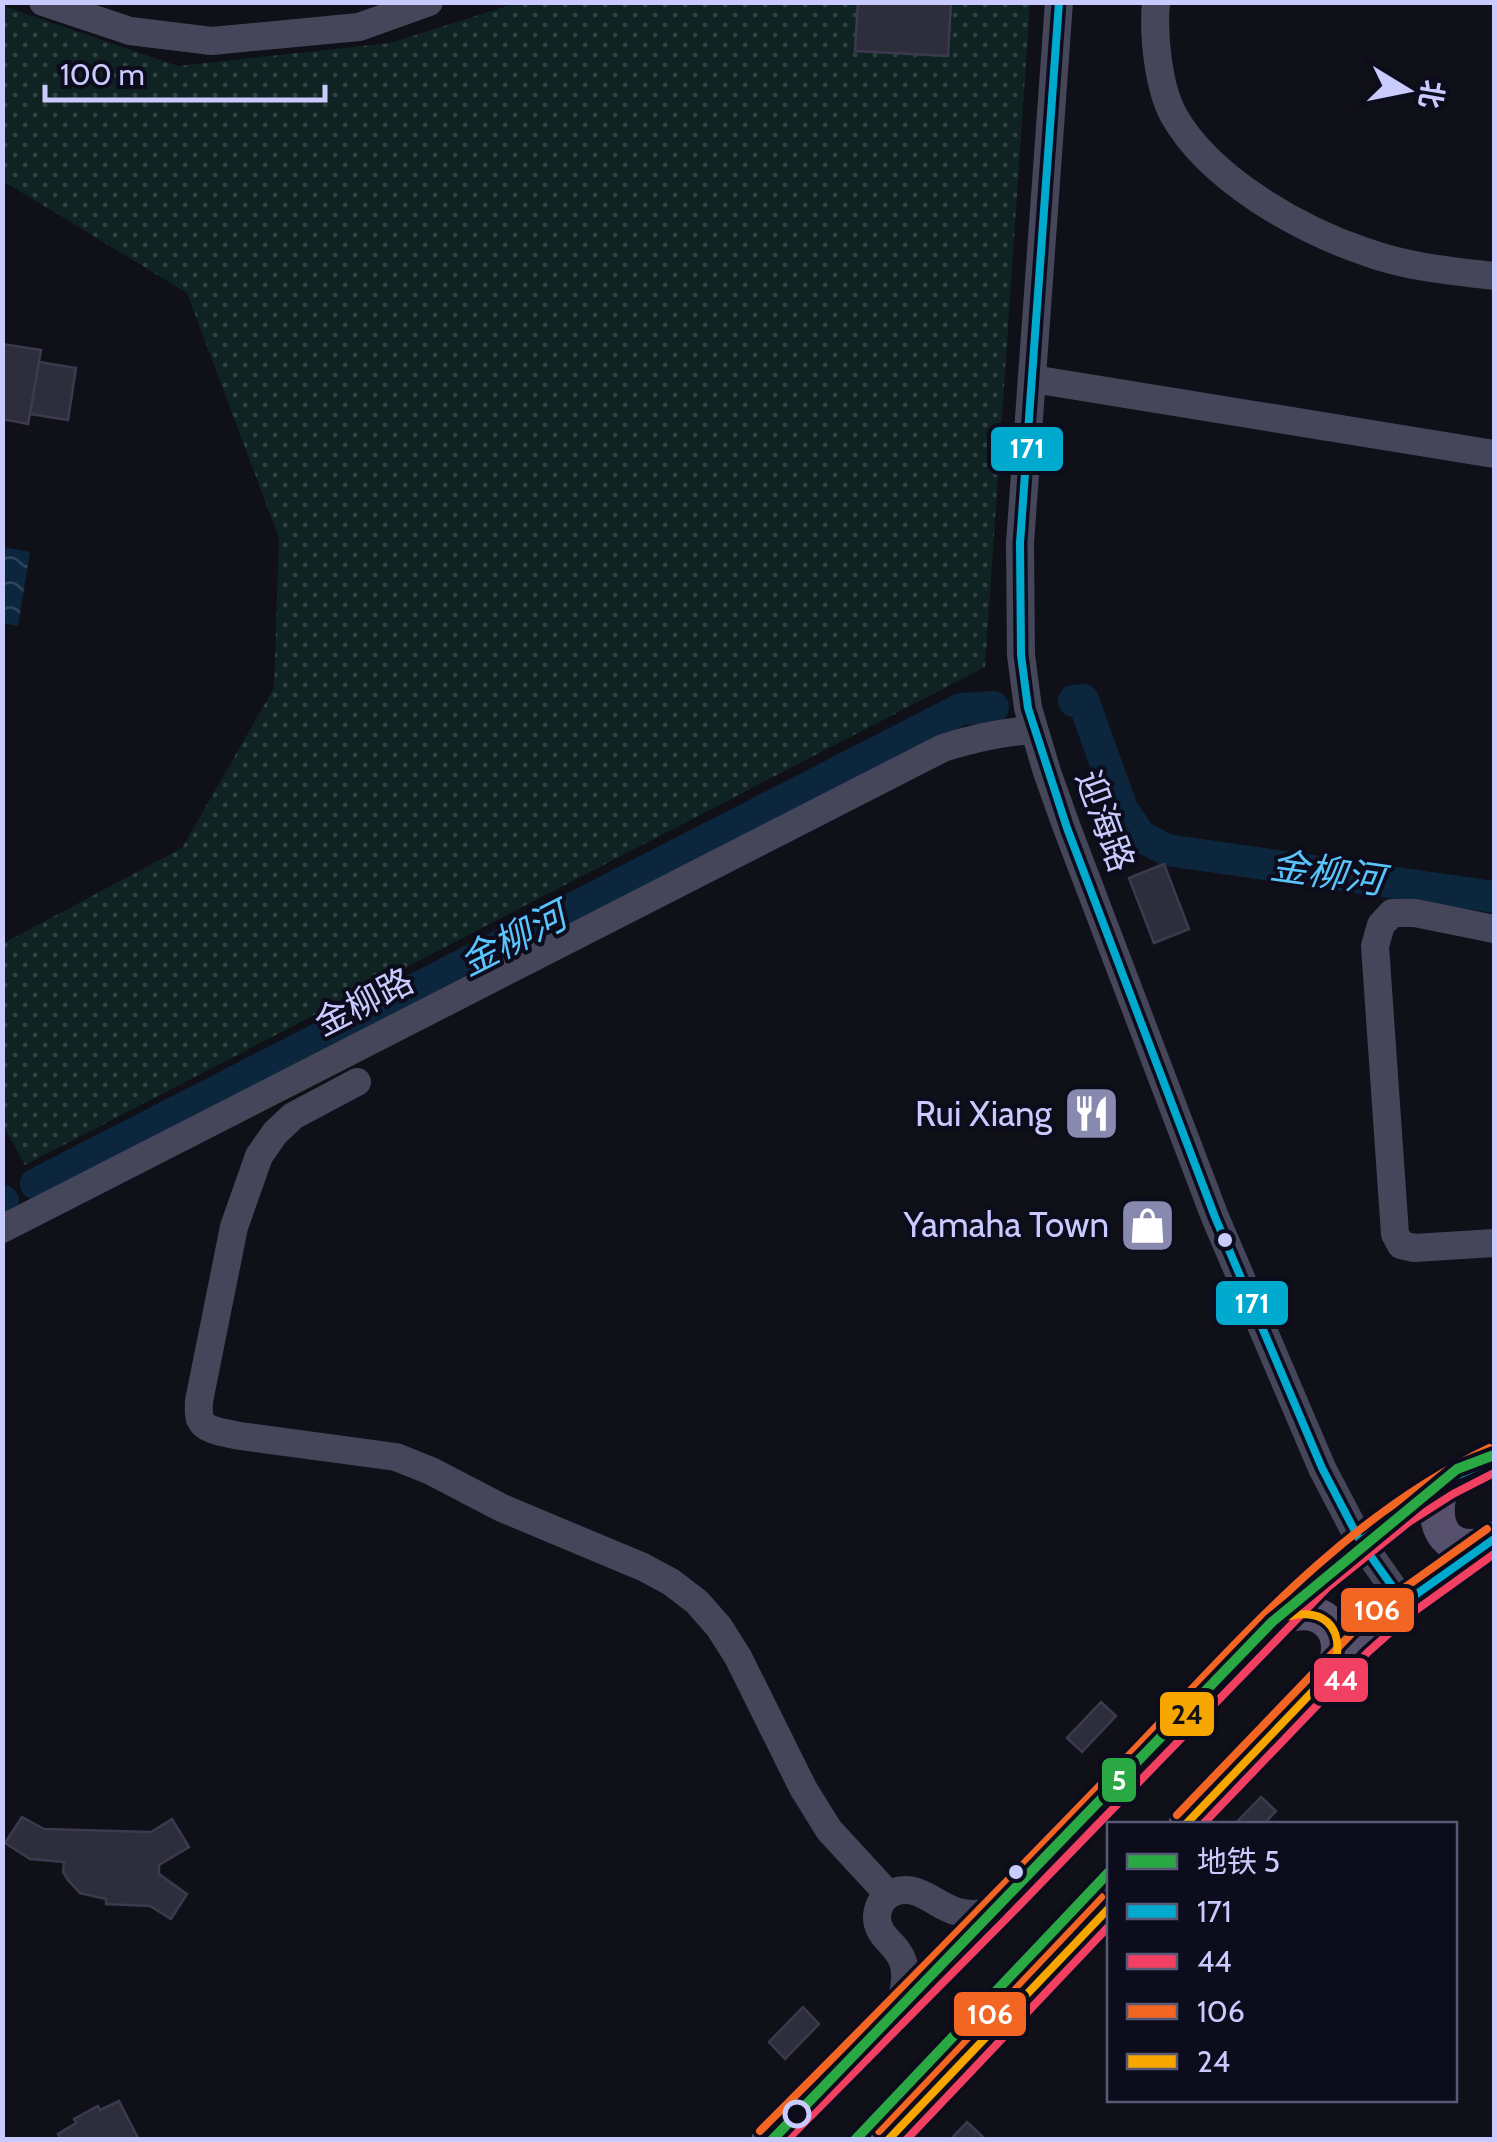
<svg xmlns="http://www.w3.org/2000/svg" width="1497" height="2142" viewBox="0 0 1497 2142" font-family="Cabin,'Noto Sans SC',sans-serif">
	<defs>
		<pattern id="garden-dots" width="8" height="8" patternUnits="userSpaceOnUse" patternTransform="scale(2.5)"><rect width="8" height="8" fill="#0f2422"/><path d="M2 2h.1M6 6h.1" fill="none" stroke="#314243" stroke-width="1.8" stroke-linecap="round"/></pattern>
		<pattern id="water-waves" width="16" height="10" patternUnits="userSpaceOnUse" patternTransform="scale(2.5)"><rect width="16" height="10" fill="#0c263d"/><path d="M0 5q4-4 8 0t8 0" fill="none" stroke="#2e445a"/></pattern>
	</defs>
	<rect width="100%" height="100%" fill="#101019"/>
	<!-- garden -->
	<path fill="url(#garden-dots)" d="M517,3H1030L985,667L25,1165L3,1125L2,944L182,848L274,688L279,538L187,293L3,181V6L178,66L390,43Z"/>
	<!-- water -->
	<path fill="url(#water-waves)" d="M3,547L30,552L18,626L3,623Z"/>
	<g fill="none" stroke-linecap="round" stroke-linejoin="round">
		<!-- river -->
		<path stroke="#0c263d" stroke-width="32" d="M1074,701L1083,700L1122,809L1140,836L1167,850L1494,897
			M36,1184L961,709L993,707
			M2,1201H3"/>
	</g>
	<!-- building -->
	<path fill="#2d2d3c" stroke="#3b3a4e" stroke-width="2.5" d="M858,2H951L948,56L855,51Z
		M2,344L41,350L28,424L2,419Z
		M39,362L76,368L68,420L30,414Z
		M1164,864L1189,929L1154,943L1129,878Z
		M1101,1702L1116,1716L1082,1752L1067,1738Z
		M1261,1797L1276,1811L1264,1824H1235Z
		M22,1817L44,1829L151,1832L172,1819L189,1847L159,1865V1874L187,1894L171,1919L150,1906L106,1904V1899L80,1893L68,1880L63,1872L64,1862L30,1859L5,1843Z
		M803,2007L819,2024L785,2059L769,2042Z
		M119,2101L139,2140H61L58,2134L76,2123L74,2119L98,2106L100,2110Z
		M967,2122L983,2137L981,2140H950Z"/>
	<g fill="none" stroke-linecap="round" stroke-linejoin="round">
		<!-- minor -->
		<path stroke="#45465a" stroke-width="28" d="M43,2L130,31L212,41L359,27L429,2
			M1059,2L1020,543L1021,655L1028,708L1047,772L1067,828L1215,1217L1322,1468L1360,1541L1404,1603
			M1156,2C1153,34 1158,87 1174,116C1210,179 1298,229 1366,252C1407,267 1451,271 1494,276
			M1033,379L1494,454
			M1494,929L1415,913H1392L1381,925L1375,946L1395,1234L1401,1245L1414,1248L1494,1243
			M357,1082L293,1116L275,1133L259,1156L234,1227L199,1401C199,1407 198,1413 200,1419C205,1432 229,1433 240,1436L396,1457L431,1471L502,1508L643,1567L671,1582L697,1602L719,1627L738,1657L803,1788L829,1830L888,1894
			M2,1229L943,748C974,738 1001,732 1034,730
			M900,2008C903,1994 908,1976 903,1962C898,1944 876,1937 877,1916C878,1905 883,1896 894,1892C919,1883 935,1906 958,1912C971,1916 983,1914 996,1911"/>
		<!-- major -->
		<path stroke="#57506d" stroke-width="35" d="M1441,1487C1431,1522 1441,1554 1485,1545
			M1279,1619C1318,1599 1351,1629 1334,1669
			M1186,1824L1359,1643L1404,1603L1494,1539
			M769,2140L996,1911L1318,1579C1371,1531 1429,1488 1494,1459
			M888,2140L1110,1906"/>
		<defs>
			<path id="bus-1" d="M1059,2L1020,543L1021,655L1028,708L1067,828L1215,1217L1322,1468L1360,1541L1404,1603L1494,1539
				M1360,1541L1456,1476L1494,1459"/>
			<path id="bus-2" d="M1203,1824L1368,1652L1412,1613L1494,1554
				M787,2140L1005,1920L1327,1588L1409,1522L1453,1494L1494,1473
				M906,2140L1110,1925"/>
			<path id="bus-3" d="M1177,1815L1351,1634L1397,1593L1487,1529
				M760,2131C880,2011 999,1890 1117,1768C1231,1650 1338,1520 1489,1448
				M879,2131L1101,1897"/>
			<path id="bus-4" d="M769,2140L996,1911L1279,1619C1321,1604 1347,1625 1334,1669L1186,1824
				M888,2140L1110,1907"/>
		</defs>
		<!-- bus-1 casing -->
		<use href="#bus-1" stroke="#0d0c1d" stroke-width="15"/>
		<!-- bus-2 casing -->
		<use href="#bus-2" stroke="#0d0c1d" stroke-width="15"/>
		<!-- bus-3 casing -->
		<use href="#bus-3" stroke="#0d0c1d" stroke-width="15"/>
		<!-- bus-4 casing -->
		<use href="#bus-4" stroke="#0d0c1d" stroke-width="15"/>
		<!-- bus-1 -->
		<use href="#bus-1" stroke="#00a9ce" stroke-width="8"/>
		<!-- bus-2 -->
		<use href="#bus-2" stroke="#f24062" stroke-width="8"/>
		<!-- bus-3 -->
		<use href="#bus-3" stroke="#f26522" stroke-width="8"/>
		<!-- bus-4 -->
		<use href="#bus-4" stroke="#f7a600" stroke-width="8"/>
		<defs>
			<path id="metro-1" d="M772,2140L1272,1622L1457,1469L1494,1455
				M855,2140L1110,1871"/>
		</defs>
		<!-- metro-1 casing -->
		<use href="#metro-1" stroke="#0d0c1d" stroke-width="18"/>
		<!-- metro-1 -->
		<use href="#metro-1" stroke="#2aa844" stroke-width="10"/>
	</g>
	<!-- icons -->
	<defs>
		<symbol id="restaurant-square" viewBox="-11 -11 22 22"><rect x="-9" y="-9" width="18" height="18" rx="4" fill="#8889ae" stroke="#0d0c1d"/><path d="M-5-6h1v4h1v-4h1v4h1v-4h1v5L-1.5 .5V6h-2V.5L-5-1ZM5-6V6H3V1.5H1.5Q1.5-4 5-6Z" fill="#fff"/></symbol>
		<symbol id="shop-square" viewBox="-11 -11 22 22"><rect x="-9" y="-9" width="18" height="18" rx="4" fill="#8889ae" stroke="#0d0c1d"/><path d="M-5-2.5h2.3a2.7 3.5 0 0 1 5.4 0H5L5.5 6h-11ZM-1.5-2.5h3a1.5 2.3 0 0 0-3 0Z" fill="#fff"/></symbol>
	</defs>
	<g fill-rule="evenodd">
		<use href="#restaurant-square" x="1060" y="1082" width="63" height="63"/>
		<use href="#shop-square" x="1116" y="1194" width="63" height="63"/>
	</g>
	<!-- markers -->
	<g fill="#c9cafe" stroke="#0d0c1d" stroke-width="4">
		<circle cx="1225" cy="1240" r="9"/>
		<circle cx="1016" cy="1872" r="9"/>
	</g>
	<circle fill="#0d0c1d" stroke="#c9cafe" stroke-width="5" cx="797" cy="2114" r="12"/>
	<g text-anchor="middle" stroke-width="8" stroke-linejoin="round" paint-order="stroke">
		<!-- street labels -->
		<g font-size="35" fill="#c9cafe" stroke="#0d0c1d">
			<text transform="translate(1105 821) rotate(70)" y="12">迎海路</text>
			<text transform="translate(364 1002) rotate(-27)" y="12">金柳路</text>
		</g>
		<!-- poi labels -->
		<g font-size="35" fill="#c9cafe" stroke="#0d0c1d" text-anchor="end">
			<text x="1052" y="1126">Rui Xiang</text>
			<text x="1109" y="1237">Yamaha Town</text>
		</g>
		<!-- water labels -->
		<g font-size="38" font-style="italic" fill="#5ac4fc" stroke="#0d0c1d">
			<text transform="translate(1327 873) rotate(8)" y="13">金柳河</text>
			<text transform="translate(513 939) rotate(-27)" y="13">金柳河</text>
		</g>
	</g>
	<g stroke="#0d0c1d" stroke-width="4">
		<rect x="989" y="425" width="76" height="48" rx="10" fill="#00a9ce"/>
		<rect x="1214" y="1279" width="76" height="48" rx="10" fill="#00a9ce"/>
		<rect x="1339" y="1586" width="77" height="48" rx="10" fill="#f26522"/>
		<rect x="1312" y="1656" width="58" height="48" rx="10" fill="#f24062"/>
		<rect x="1158" y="1690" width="58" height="48" rx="10" fill="#f7a600"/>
		<rect x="1100" y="1756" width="38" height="48" rx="10" fill="#2aa844"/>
		<rect x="952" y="1990" width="76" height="48" rx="10" fill="#f26522"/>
	</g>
	<g font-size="28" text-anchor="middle" font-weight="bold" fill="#fff">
		<text x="1027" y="458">171</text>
		<text x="1252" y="1313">171</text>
		<text x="1377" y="1620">106</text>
		<text x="1341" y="1690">44</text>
		<text x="1119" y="1790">5</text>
		<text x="990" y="2024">106</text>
	</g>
	<g font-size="28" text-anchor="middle" font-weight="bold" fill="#111">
		<text x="1187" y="1724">24</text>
	</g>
	<!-- border -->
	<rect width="1497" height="2142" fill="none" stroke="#c9cafe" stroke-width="10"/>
	<!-- legend -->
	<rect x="1107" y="1822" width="350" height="280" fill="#0d0c1d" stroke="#585877" stroke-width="2.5"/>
	<rect x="1127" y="1854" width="50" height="15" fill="#2aa844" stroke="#585877" stroke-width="2.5"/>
	<text x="1197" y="1872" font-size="30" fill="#c9cafe">地铁 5</text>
	<rect x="1127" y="1904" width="50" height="15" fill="#00a9ce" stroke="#585877" stroke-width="2.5"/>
	<text x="1197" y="1922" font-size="30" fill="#c9cafe">171</text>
	<rect x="1127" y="1954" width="50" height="15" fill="#f24062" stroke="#585877" stroke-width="2.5"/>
	<text x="1197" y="1972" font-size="30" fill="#c9cafe">44</text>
	<rect x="1127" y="2004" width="50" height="15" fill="#f26522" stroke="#585877" stroke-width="2.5"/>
	<text x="1197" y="2022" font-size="30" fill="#c9cafe">106</text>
	<rect x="1127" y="2054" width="50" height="15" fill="#f7a600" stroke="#585877" stroke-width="2.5"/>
	<text x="1197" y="2072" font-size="30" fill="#c9cafe">24</text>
	<!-- north arrow -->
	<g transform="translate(1407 90) rotate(100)" stroke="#0d0c1d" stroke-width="8" paint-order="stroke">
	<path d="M0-8L18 38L0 25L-18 38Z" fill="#c9cafe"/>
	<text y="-15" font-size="28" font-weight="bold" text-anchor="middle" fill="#c9cafe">北</text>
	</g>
	<!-- scale -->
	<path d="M45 85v15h280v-15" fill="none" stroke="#c9cafe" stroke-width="5"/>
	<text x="60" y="85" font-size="30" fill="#c9cafe" stroke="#0d0c1d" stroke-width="8" paint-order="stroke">100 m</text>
</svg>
